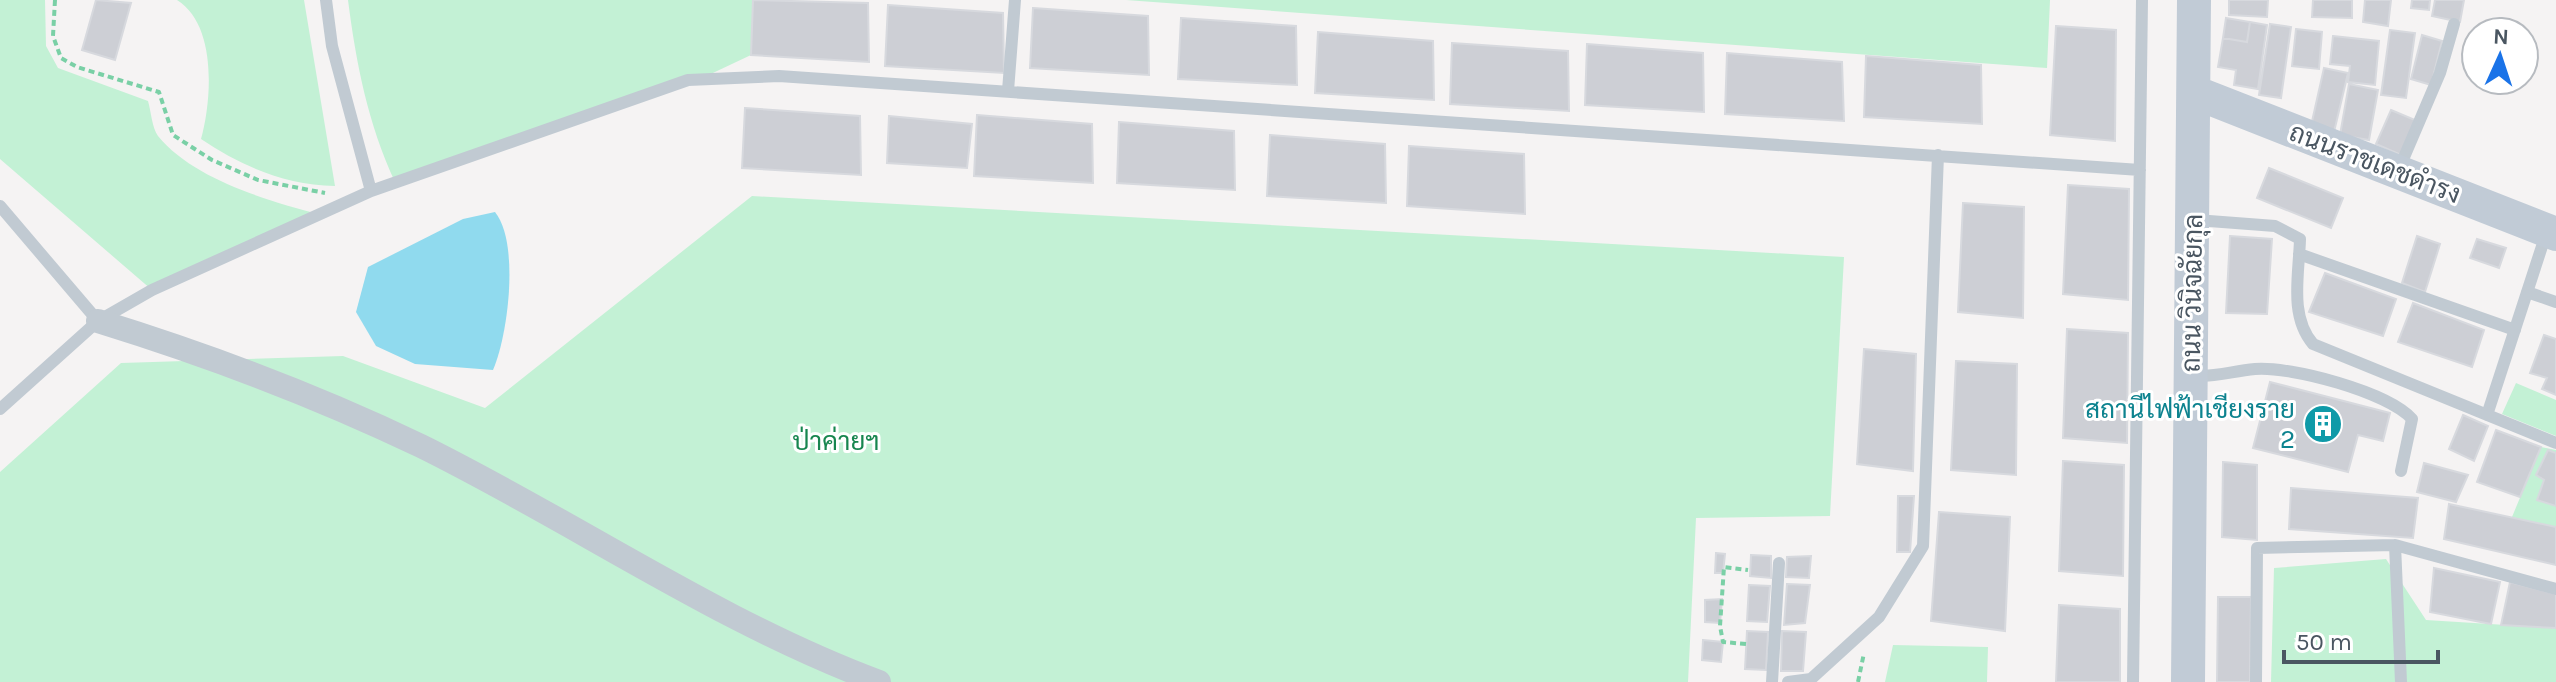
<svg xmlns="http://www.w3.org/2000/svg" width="2556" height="682" viewBox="0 0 2556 682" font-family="Karla,Sarabun,sans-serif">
	<rect width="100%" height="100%" fill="#f5f3f3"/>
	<!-- green -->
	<path fill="#c3f1d5" d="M0,0H45L46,46L58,68L148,101C151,111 152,128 158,136C193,179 268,201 319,214L152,290L0,159Z
		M177,0H304L335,186C285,185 243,167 201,139C212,99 217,25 177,0Z
		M348,0H753L751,55L698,80L395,182C368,124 356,63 348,0Z
		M1126,0H2050L2047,68Z
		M752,196L1844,257L1830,516L1696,518L1688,682H0V472L121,363L343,356L485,408Z
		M2516,383L2556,400V436L2502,414Z
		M2541,447L2556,450V527L2512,517Z
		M2386,559L2426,620L2556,628V682H2271L2274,568Z
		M1893,645L1988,647L1987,682H1885Z"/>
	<!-- water -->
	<path fill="#90daee" d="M495,212C520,243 508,336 493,370L415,364L376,346L356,312L368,267L463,219Z"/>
	<!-- building -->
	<path fill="#cdcfd5" stroke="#d7d9de" stroke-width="2" d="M96,0L131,3L115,60L82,50Z
		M753,0L868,3L869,62L751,55Z
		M2229,0H2268L2267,17L2229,15Z
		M2313,0H2352V18L2312,17Z
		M2365,0H2391L2388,26L2363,22Z
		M2412,0H2430L2429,10L2411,8Z
		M2435,0H2464L2460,22L2432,16Z
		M888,5L1003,13L1004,73L885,66Z
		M1033,8L1148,16L1149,75L1030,68Z
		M1181,18L1296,26L1297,85L1178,79Z
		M2226,18L2250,22L2247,42L2223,38Z
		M2250,22L2267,25L2258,89L2234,85L2236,70L2218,67L2223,38L2247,42Z
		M2270,24L2291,27L2281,98L2259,95Z
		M2056,26L2116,30L2115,141L2050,135Z
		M2296,29L2322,32L2319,69L2292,66Z
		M2390,30L2415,33L2406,98L2381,95Z
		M1318,32L1433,41L1434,100L1315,93Z
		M2422,35L2442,41L2431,85L2411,79Z
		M2333,36L2379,41L2375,85L2348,82L2350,66L2330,64Z
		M1452,43L1568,51L1569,111L1450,104Z
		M1587,44L1703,53L1704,112L1585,105Z
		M1727,53L1842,62L1844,121L1725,114Z
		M1866,56L1981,65L1982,124L1864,117Z
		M2324,68L2348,73L2334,132L2311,126Z
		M2349,84L2378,90L2369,140L2340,135Z
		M745,108L860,116L861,175L742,168Z
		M2391,110L2415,120L2401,155L2376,144Z
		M977,115L1092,124L1093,183L974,176Z
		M889,116L972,124L967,168L887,163Z
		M1119,122L1234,131L1235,190L1117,183Z
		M1270,135L1385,144L1386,203L1267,196Z
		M1409,146L1524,154L1525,214L1407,206Z
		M2269,168L2343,198L2331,228L2257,198Z
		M2068,185L2129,189L2128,300L2063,294Z
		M1963,203L2024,207L2023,318L1958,312Z
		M2230,236L2272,239L2267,314L2226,313Z
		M2417,236L2440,244L2425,292L2402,283Z
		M2477,239L2506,248L2499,268L2470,258Z
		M2325,273L2396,299L2383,336L2309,312Z
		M2413,303L2484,330L2472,367L2398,342Z
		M2067,329L2128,333L2127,443L2063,438Z
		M2544,335L2556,339V395L2542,389L2547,378L2530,373Z
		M1864,349L1916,354L1913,471L1857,464Z
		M1956,361L2017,364L2016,475L1951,470Z
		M2270,382L2390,413L2383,441L2358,435L2348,472L2253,448Z
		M2463,415L2488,426L2474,461L2449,449Z
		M2496,430L2541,447L2520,497L2477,482Z
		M2548,450L2556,453V506L2537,500L2544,480L2536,475Z
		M2063,461L2124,465L2123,576L2059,571Z
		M2223,462L2257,465V540L2222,537Z
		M2424,463L2468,475L2456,502L2417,492Z
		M2291,488L2418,498L2413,538L2289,529Z
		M1898,496H1914L1910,552H1897Z
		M2449,504L2556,527V565L2444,539Z
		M1939,512L2010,517L2005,631L1931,621Z
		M1716,553L1725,554L1723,573H1715Z
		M1751,555L1771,556V578L1750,576Z
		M1811,556L1809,578L1786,577L1787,557Z
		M2434,568L2500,582L2491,624L2430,612Z
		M2510,582L2556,594V628L2501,625Z
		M1787,584L1810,585L1805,623L1784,625Z
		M1749,585L1770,586L1767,622L1747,621Z
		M2218,597H2251L2250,682H2217Z
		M1722,599L1720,623L1705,622V600Z
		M2059,605L2120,609V682H2056Z
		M1747,631L1768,632L1766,670L1745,669Z
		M1782,631L1806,632L1803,671H1781Z
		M1703,640L1723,642L1721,662L1702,660Z"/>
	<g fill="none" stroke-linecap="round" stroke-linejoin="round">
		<!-- path -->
		<path stroke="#7ad0a6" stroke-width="4" stroke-dasharray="6 4" stroke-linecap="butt" d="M55,0L53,36L61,58L77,67L159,92L173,135L212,160L258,180L325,193
			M1746,644L1723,642L1720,626L1724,567L1748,570
			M1858,682L1864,653"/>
		<!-- lane -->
		<path stroke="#c1cad2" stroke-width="12" d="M326,0L332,46L371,191
			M1008,91L1015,0
			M2399,169L2440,73L2454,24
			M0,206L98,321
			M2196,220L2275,226L2300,239C2299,275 2289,316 2313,344L2556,443
			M2299,254L2515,330
			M2527,292L2556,302
			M2194,376C2220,377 2232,371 2255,369C2291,366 2388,392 2412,419L2401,471
			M0,409L98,321L152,290L371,191L688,80L779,76L2140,170
			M2487,415L2546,234
			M1772,682L1779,563
			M1788,682L1811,679L1879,617L1923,546L1938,155
			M2133,682L2142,0
			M2256,682L2257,548L2395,545
			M2401,682L2395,545L2556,589"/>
		<!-- street -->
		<path stroke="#c1cad2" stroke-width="24" d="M98,321C208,355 317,396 421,446C575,522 718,622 879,682"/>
		<!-- secondary -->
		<path stroke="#c1cbd6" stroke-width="34" d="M2194,92L2556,234
			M2188,682L2194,0"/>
	</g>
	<!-- icons -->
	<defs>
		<symbol id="building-disc" viewBox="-11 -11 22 22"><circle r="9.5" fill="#0f9aa8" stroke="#fff"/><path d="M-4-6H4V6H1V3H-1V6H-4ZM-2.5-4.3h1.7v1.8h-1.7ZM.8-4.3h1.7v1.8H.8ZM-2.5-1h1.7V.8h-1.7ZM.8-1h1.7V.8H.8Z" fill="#fff"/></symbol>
	</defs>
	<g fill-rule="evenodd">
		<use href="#building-disc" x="2301" y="402" width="44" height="44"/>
	</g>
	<g text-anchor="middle" stroke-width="6" stroke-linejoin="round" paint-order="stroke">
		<!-- street labels -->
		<g font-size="26" fill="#4a5661" stroke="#fff">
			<text transform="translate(2375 163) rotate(21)" y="9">ถนนราชเดชดำรง</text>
			<text transform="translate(2192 293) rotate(-89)" y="9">ถนน วินิจฉัยกุล</text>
		</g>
		<!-- culture labels -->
		<g font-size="26" fill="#0d838f" stroke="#fff" text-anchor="end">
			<text x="2295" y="418">สถานีไฟฟ้าเชียงราย<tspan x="2295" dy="30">2</tspan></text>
		</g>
		<!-- park labels -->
		<g font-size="26" fill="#17864f" stroke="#fff">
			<text x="836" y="450">ป่าค่ายฯ</text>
		</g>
	</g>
	<!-- north arrow -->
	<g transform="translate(2500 56) rotate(3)"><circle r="38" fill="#ffffff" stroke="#b7bbc0" stroke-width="2"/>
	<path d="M0-6L14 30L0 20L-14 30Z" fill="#1a73e8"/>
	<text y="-12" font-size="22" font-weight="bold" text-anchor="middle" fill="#4a5661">N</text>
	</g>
	<!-- scale -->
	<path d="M2284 650v12h154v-12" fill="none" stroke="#4a5661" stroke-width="4"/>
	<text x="2296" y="650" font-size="24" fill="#4a5661" stroke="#ffffff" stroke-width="6" paint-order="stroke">50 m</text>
</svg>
